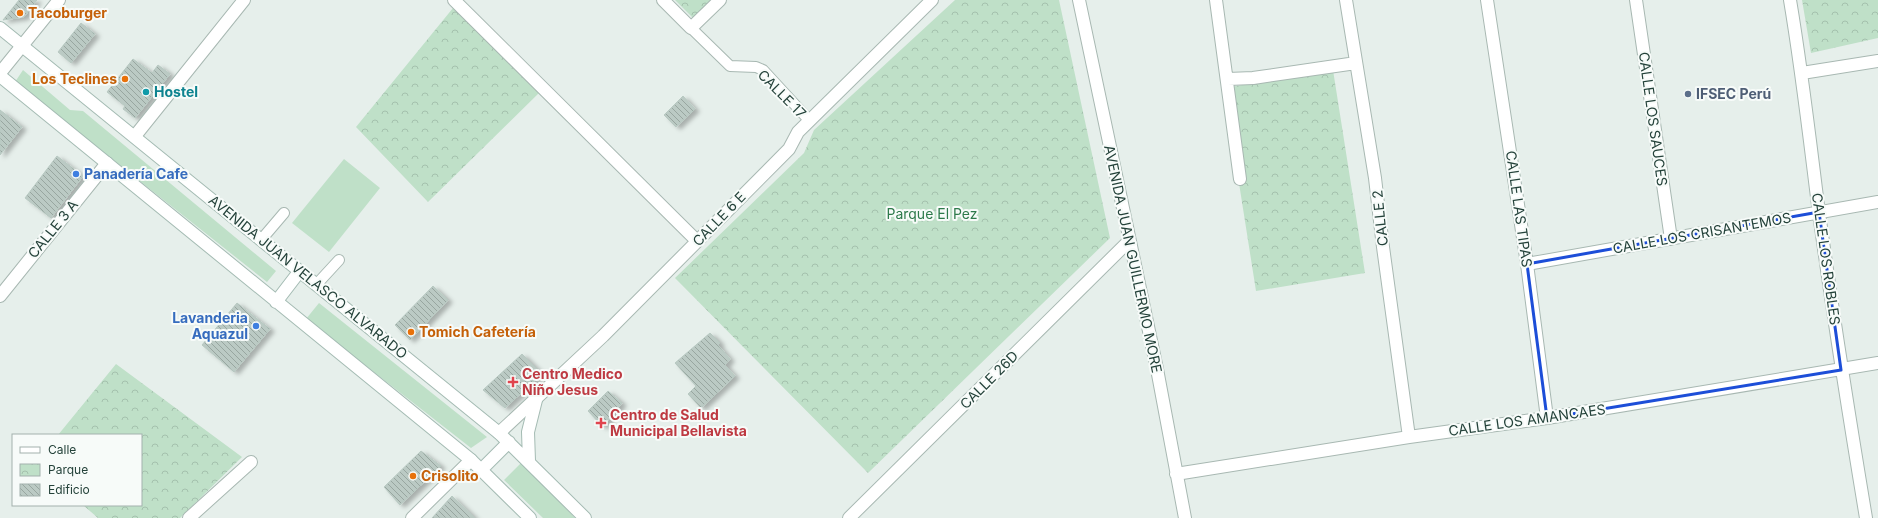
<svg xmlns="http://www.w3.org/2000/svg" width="1878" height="518" viewBox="0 0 1878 518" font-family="Inter,sans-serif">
	<defs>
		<pattern id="park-crowns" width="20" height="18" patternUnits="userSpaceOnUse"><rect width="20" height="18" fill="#bfe0c8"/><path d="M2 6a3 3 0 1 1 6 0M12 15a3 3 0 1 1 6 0" fill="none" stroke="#a4c1ad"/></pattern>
		<pattern id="building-back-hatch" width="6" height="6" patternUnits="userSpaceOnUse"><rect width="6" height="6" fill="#bbcac4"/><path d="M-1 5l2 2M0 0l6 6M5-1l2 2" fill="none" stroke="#98a6a0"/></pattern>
		<filter id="shadow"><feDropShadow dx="4.5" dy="2.5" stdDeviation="2" flood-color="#0004"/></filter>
	</defs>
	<rect width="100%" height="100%" fill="#e6efeb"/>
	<!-- grass -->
	<path fill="#bfe0c8" d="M23,70L70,110L83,111L276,271L267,282L15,82Z
		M344,159L380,188L329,252L292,223Z
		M319,303L487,437L471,448L306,319Z
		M522,462L575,518H543L504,480Z"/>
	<!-- park -->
	<path fill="url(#park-crowns)" d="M675,0H715L695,20Z
		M955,0H1059L1110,238L868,473L675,278L804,153L814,130Z
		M1802,0H1878V38L1811,53Z
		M453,8L541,91L428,202L356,127Z
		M1333,70L1365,273L1256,291L1224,88Z
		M116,364L242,457L180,518H98L83,505H141V435H58Z"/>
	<!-- building -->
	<path fill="url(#building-back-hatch)" stroke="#b8c9c2" filter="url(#shadow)" d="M19,0H37L24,17L3,20Z
		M81,23L95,34L71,63L58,52Z
		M133,59L152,73L158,65L170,74L135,118L123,109L125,106L107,92Z
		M683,96L695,109L676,127L664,115Z
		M0,110L22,127L0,155Z
		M57,156L83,176L51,218L25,198Z
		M433,286L448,300L410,340L395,325Z
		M237,303L270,329L234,372L202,345Z
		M710,333L720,343L718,345L730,359L725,365L735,376L701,408L688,394L696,386L675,363Z
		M522,354L542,374L505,408L483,390Z
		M608,391L622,403L603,427L588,411Z
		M421,451L441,466L400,505L384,487Z
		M452,496L475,518H432Z"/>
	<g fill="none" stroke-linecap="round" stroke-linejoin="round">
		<defs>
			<path id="lane" d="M691,28L730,66L756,67L763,70L809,120
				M261,240L284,213
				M316,285L339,260"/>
			<path id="street" d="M454,0L697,241
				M663,0L691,28L720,0
				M1079,0L1157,369L1185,518
				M1216,0L1240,179
				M1346,0L1375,178L1383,247L1409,437
				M1487,0L1527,264L1547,418
				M1636,0L1671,239
				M1790,0C1802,71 1810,142 1819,213C1833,315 1849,416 1866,518
				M0,73L59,0
				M1802,73L1878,61
				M1228,79L1253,78L1356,63
				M135,136L244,0
				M1527,264L1878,202
				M0,296L107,163
				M499,433L603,336L789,149L798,132L932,0
				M1176,474L1409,437L1547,418L1878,363
				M189,518L251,462
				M412,518L471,460
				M849,518L1129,241"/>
			<path id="secondary" d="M0,28L499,433L585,518
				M0,76L471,460L530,518
				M276,302L299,272
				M529,461L528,432L536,400
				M481,470L509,442"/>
		</defs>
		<!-- lane casing -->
		<use href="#lane" stroke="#a8b8b2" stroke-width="12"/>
		<!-- street casing -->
		<use href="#street" stroke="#a8b8b2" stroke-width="14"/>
		<!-- secondary casing -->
		<use href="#secondary" stroke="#a4bbb3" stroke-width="14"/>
		<!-- lane -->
		<use href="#lane" stroke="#fff" stroke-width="10"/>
		<!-- street -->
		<use href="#street" stroke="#fff" stroke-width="12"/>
		<!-- secondary -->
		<use href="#secondary" stroke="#fff" stroke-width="12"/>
	</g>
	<!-- marked area -->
	<path fill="none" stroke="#1d4ed8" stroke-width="3" stroke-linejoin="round" d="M1819,212L1841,370L1547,418L1527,264Z"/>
	<!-- markers -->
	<g fill="#e8710a" stroke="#f7fbf9" stroke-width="1.5">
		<circle cx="20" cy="13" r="4"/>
		<circle cx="125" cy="79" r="4"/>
		<circle cx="411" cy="332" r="4"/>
		<circle cx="413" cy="476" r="4"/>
	</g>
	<circle fill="#0f9aa8" stroke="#f7fbf9" stroke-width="1.5" cx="146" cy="92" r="4"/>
	<circle fill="#5c6f8a" stroke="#f7fbf9" stroke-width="1.5" cx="1688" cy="94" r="4"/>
	<g fill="#3f7fe0" stroke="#f7fbf9" stroke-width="1.5">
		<circle cx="76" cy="174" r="4"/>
		<circle cx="256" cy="326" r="4"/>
	</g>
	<g fill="#e0444e" stroke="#f7fbf9" stroke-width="1.5">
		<path d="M511 376h4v4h4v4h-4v4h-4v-4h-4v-4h4z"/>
		<path d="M599 417h4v4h4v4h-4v4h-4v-4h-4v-4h4z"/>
	</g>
	<g text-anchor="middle" stroke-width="4" stroke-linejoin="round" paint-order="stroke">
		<!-- food labels -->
		<g font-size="14" font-weight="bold" fill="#c56008" stroke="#f7fbf9" text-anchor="start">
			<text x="28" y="18">Tacoburger</text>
			<text x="117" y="84" text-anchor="end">Los Teclines</text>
			<text x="419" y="337">Tomich Cafetería</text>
			<text x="421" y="481">Crisolito</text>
		</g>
		<!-- culture labels -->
		<g font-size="14" font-weight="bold" fill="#0d838f" stroke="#f7fbf9" text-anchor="start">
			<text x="154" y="97">Hostel</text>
		</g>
		<!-- street labels -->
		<g font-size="14" fill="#24423a" stroke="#f7fbf9">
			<text transform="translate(782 94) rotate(45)" y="5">CALLE 17</text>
			<text transform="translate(1653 119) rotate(82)" y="5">CALLE LOS SAUCES</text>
			<text transform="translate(1519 209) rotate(82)" y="5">CALLE LAS TIPAS</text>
			<text transform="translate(1380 218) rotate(-96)" y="5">CALLE 2</text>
			<text transform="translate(719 219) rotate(-46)" y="5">CALLE 6 E</text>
			<text transform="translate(53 229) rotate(-51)" y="5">CALLE 3 A</text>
			<text transform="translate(1702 233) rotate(-10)" y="5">CALLE LOS CRISANTEMOS</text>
			<text transform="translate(1133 259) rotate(78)" y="5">AVENIDA JUAN GUILLERMO MORE</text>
			<text transform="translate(1826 259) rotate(82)" y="5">CALLE LOS ROBLES</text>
			<text transform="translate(308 277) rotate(39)" y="5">AVENIDA JUAN VELASCO ALVARADO</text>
			<text transform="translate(989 380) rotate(-45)" y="5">CALLE 26D</text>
			<text transform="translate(1527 420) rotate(-8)" y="5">CALLE LOS AMANCAES</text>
		</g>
		<!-- service labels -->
		<g font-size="14" font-weight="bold" fill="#4e5e75" stroke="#f7fbf9" text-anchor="start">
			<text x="1696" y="99">IFSEC Perú</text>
		</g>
		<!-- shop labels -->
		<g font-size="14" font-weight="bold" fill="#366cbe" stroke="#f7fbf9" text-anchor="start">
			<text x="84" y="179">Panadería Cafe</text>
			<text x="248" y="323" text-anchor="end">Lavanderia<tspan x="248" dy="16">Aquazul</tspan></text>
		</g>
		<!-- park labels -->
		<g font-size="14" fill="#2d7a4b" stroke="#f7fbf9">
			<text x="932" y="219">Parque El Pez</text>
		</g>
		<!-- health labels -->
		<g font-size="14" font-weight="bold" fill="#be3a42" stroke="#f7fbf9" text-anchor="start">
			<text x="522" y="379">Centro Medico<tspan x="522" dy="16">Niño Jesus</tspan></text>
			<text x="610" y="420">Centro de Salud<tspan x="610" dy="16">Municipal Bellavista</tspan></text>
		</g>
	</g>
	<!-- legend -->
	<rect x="12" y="434" width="130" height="72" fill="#f7fbf9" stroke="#a3b1ad"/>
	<rect x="20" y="447" width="20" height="6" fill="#ffffff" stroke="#a3b1ad"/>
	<text x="48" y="454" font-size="12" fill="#24423a">Calle</text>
	<rect x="20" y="464" width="20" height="12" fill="url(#park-crowns)" stroke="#a3b1ad"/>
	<text x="48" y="474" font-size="12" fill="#24423a">Parque</text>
	<rect x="20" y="484" width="20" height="12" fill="url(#building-back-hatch)" stroke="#a3b1ad"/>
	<text x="48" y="494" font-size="12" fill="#24423a">Edificio</text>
</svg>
